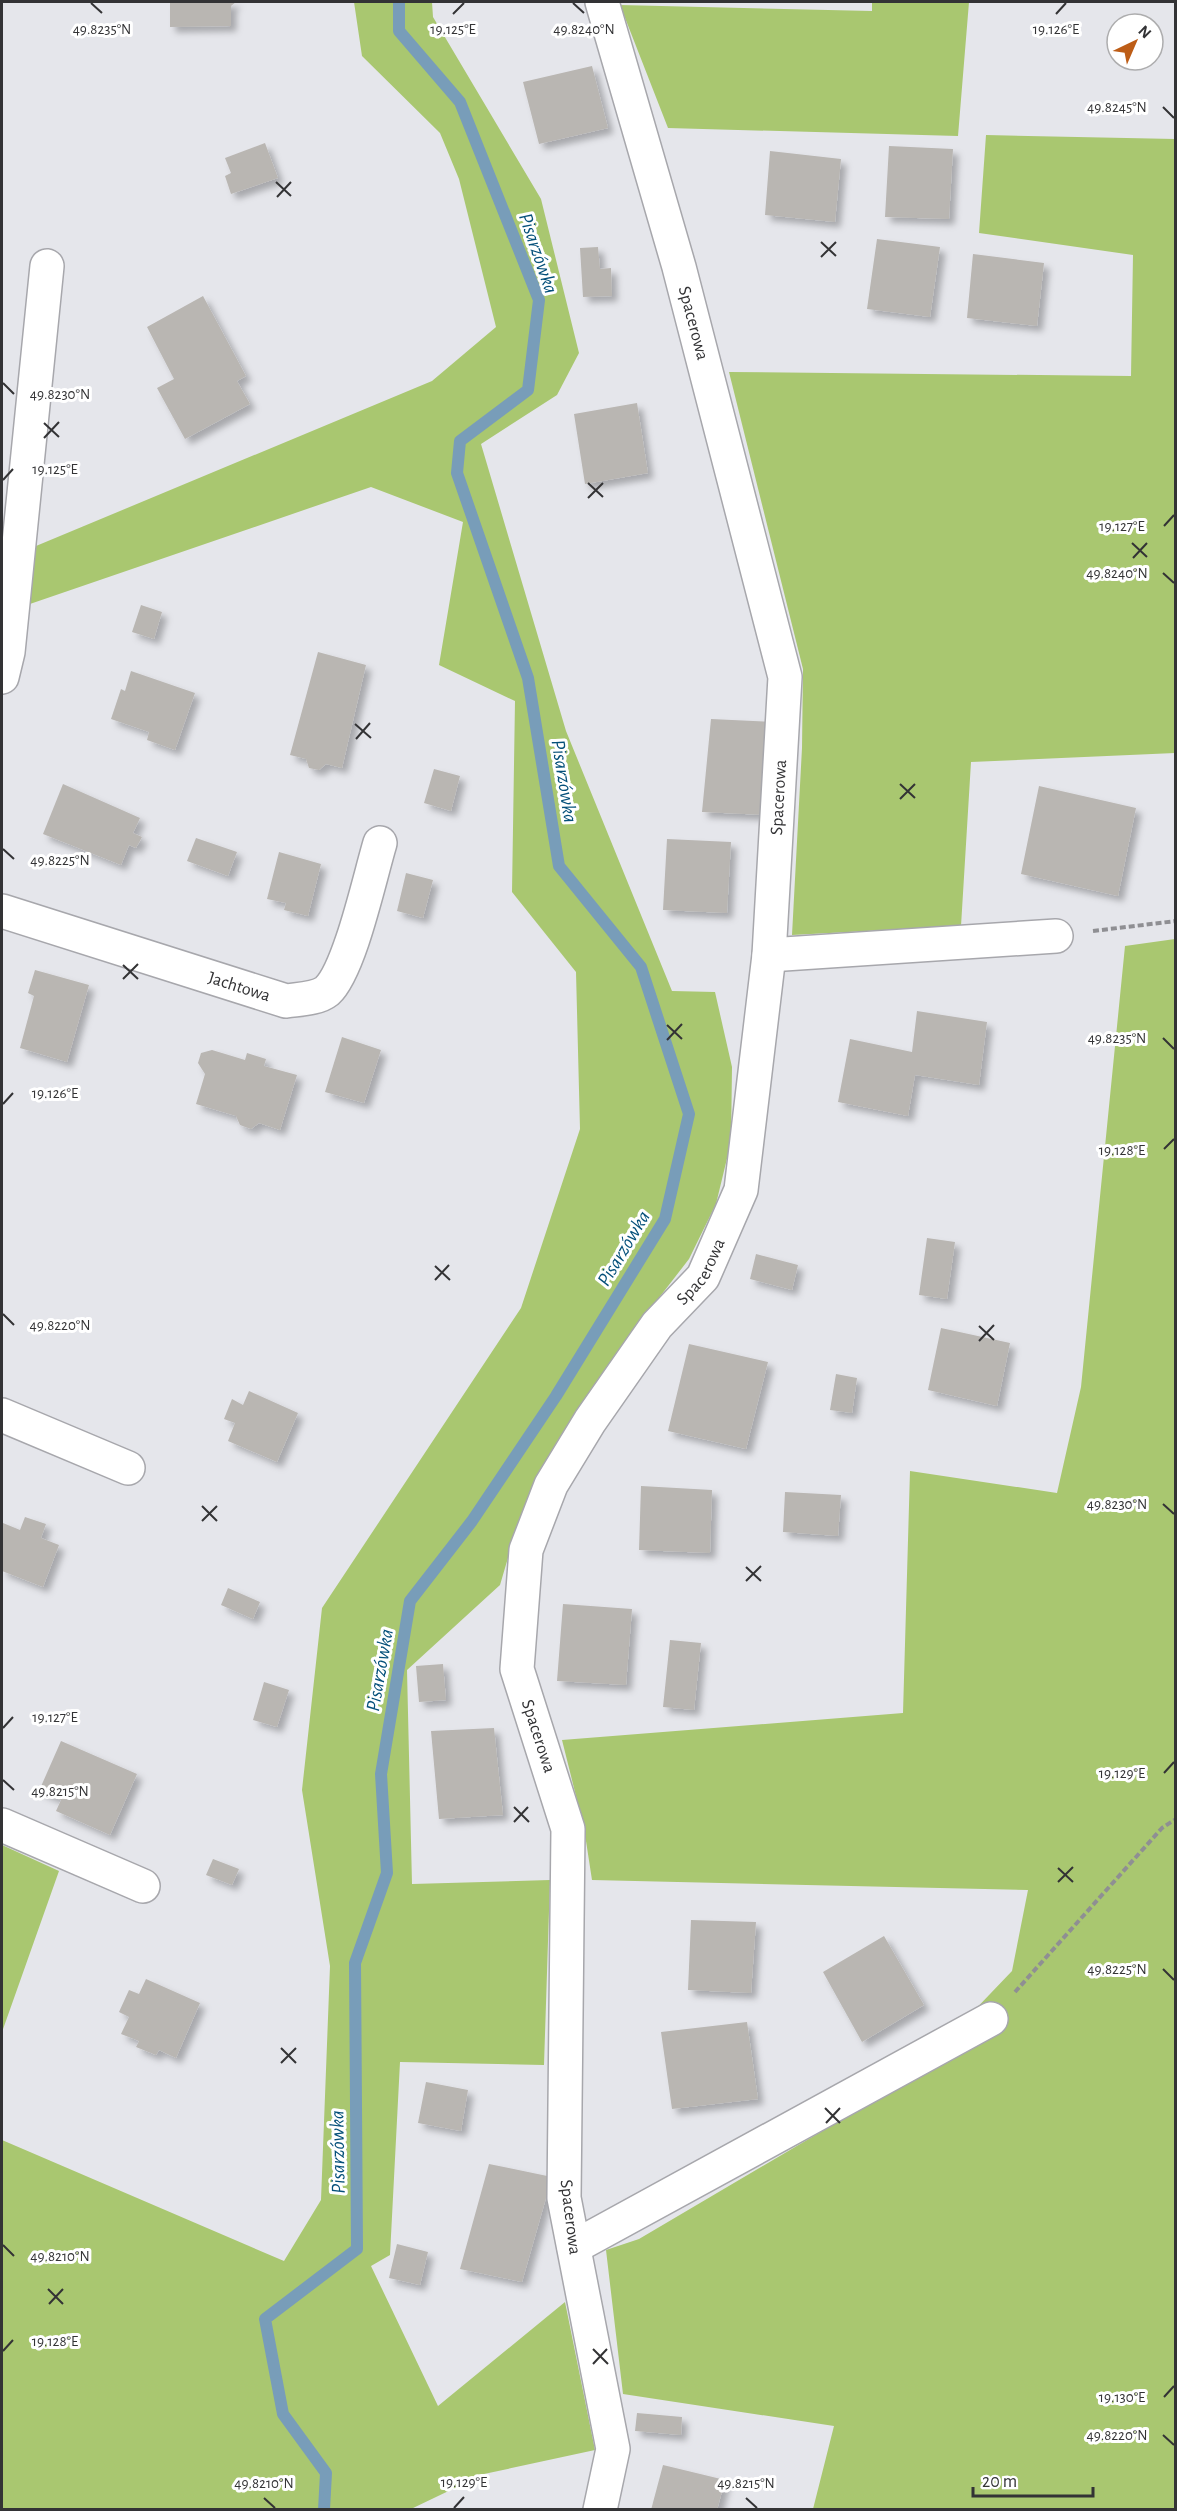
<svg xmlns="http://www.w3.org/2000/svg" width="1177" height="2511" viewBox="0 0 1177 2511" font-family="'Alegreya Sans',sans-serif">
	<defs>
		<filter id="shadow"><feDropShadow dx="5.5" dy="5.5" stdDeviation="3" flood-color="#0004"/></filter>
	</defs>
	<rect width="100%" height="100%" fill="#e5e6eb"/>
	<!-- green -->
	<path fill="#a9c770" d="M354,2H432L433,17L541,199L579,353L557,395L481,444L566,731L672,991L715,992L732,1067L731,1142L716,1204L689,1259L648,1312L515,1534L500,1585L407,1670L412,1884L550,1880L544,2065L400,2062L390,2255L371,2266L438,2406L565,2302L595,2450L484,2474L411,2509H2V2140L284,2261L321,2200L330,1966L302,1790L322,1608L521,1308L580,1129L576,972L512,892L515,701L439,665L463,522L371,487L27,605L36,546L432,381L496,327L459,179L440,133L362,56Z
		M872,2H969L958,136L668,128L620,5L872,11Z
		M986,135L1175,139V753L971,762L961,926L792,935L802,748L803,669L729,372L1131,376L1133,255L979,233Z
		M1175,939V2509H813L834,2426L623,2394L606,2250L639,2239L987,2034L968,2017L1012,1971L1028,1890L592,1880L584,1828L562,1740L903,1713L910,1471L1057,1493L1081,1387L1125,946Z
		M2,1845L59,1871L2,2032Z"/>
	<g fill="none" stroke-linecap="round" stroke-linejoin="round">
		<!-- stream -->
		<path stroke="#789db9" stroke-width="12" d="M324,2510L326,2473L283,2414L265,2319L357,2249L355,1963L387,1873L381,1774L410,1601L472,1521L556,1396L665,1219L689,1114L641,967L559,866L528,678L457,473L460,441L528,390L539,300L460,102L399,31V2"/>
	</g>
	<!-- building -->
	<path fill="#b9b6b2" filter="url(#shadow)" d="M170,2H236L231,6V26L170,27Z
		M592,66L608,128L539,144L523,82Z
		M265,143L278,178L231,194L225,176L231,173L225,158Z
		M889,146L953,149L949,219L885,217Z
		M770,151L841,159L835,222L765,215Z
		M877,239L940,247L930,317L867,309Z
		M598,247L600,269L611,268L612,296L583,297L580,248Z
		M973,254L1044,263L1037,326L967,318Z
		M203,296L246,376L237,381L250,404L185,439L157,388L174,379L147,327Z
		M637,403L648,473L585,484L574,414Z
		M141,605L162,612L154,639L132,632Z
		M318,652L366,665L342,768L326,764L319,770L309,768L306,759L290,755Z
		M131,671L195,693L175,750L147,740L149,732L111,719L121,689L125,691Z
		M711,719L775,722L766,815L702,812Z
		M434,769L460,776L451,811L424,803Z
		M63,784L140,818L133,833L142,837L136,848L129,845L121,865L43,834Z
		M1039,786L1136,808L1118,896L1021,874Z
		M196,838L237,852L228,876L187,861Z
		M667,839L731,842L727,913L663,910Z
		M279,852L321,864L308,916L284,910L286,903L267,899Z
		M406,873L433,880L423,918L397,911Z
		M35,970L89,985L67,1062L20,1048L34,996L28,993Z
		M917,1011L987,1022L979,1085L915,1075L908,1116L838,1102L850,1039L912,1052Z
		M342,1037L381,1050L364,1103L325,1092Z
		M212,1050L245,1060L247,1053L266,1059L264,1066L297,1075L280,1130L259,1123L251,1129L240,1125L236,1116L196,1104L205,1074L198,1063L201,1053Z
		M927,1238L955,1242L947,1299L919,1295Z
		M756,1254L798,1265L792,1290L750,1279Z
		M941,1328L1010,1343L997,1406L928,1390Z
		M689,1344L768,1362L746,1449L668,1431Z
		M836,1374L857,1378L852,1413L830,1410Z
		M249,1391L298,1413L277,1462L228,1441L235,1423L224,1419L232,1399L243,1405Z
		M641,1486L712,1490L710,1553L639,1550Z
		M785,1492L841,1495L838,1536L783,1532Z
		M25,1517L46,1524L41,1538L59,1545L43,1587L2,1571L3,1523L20,1530Z
		M228,1588L260,1602L253,1619L221,1605Z
		M563,1604L632,1609L626,1685L557,1681Z
		M670,1640L701,1643L694,1710L663,1707Z
		M443,1664L446,1700L419,1702L416,1666Z
		M264,1682L289,1690L277,1727L253,1720Z
		M494,1728L503,1815L439,1819L431,1731Z
		M61,1741L137,1774L110,1835L56,1811L61,1800L39,1791Z
		M213,1859L239,1869L232,1885L206,1875Z
		M691,1920L756,1922L751,1993L688,1990Z
		M884,1936L924,2005L862,2042L823,1972Z
		M146,1979L200,2003L176,2058L159,2050L156,2055L136,2047L139,2041L121,2034L129,2017L119,2012L129,1990L139,1994Z
		M747,2022L758,2099L672,2109L661,2032Z
		M426,2082L468,2090L461,2131L418,2123Z
		M489,2164L552,2177L522,2282L460,2269Z
		M397,2244L428,2252L420,2285L389,2278Z
		M637,2413L682,2417L681,2435L635,2431Z
		M663,2465L725,2480L717,2510H651Z"/>
	<g fill="none" stroke-linecap="round" stroke-linejoin="round">
		<defs>
			<g id="minor">
				<path d="M2,677L8,652L47,266"/>
				<path id="s1" d="M2,911L286,1001C299,999 317,999 327,991C350,970 370,876 380,843"/>
				<path d="M769,955L1056,936"/>
				<path d="M2,1415L128,1468"/>
				<path d="M2,1825L143,1886"/>
				<path d="M574,2247L991,2019"/>
				<path id="s2" d="M600,2510L613,2449L564,2198L568,1829L517,1669L526,1550L551,1485L590,1421L657,1325L703,1277L741,1190L769,955L785,677L679,267L602,2"/>
			</g>
		</defs>
		<!-- minor casing -->
		<use href="#minor" stroke="#a7a7ac" stroke-width="36"/>
		<!-- path -->
		<path stroke="#8f8f93" stroke-width="4" stroke-dasharray="6 3" stroke-linecap="butt" d="M1093,931L1176,921
			M1015,1992L1162,1828L1176,1819"/>
		<!-- minor -->
		<use href="#minor" stroke="#fff" stroke-width="33"/>
	</g>
	<!-- ticks -->
	<path fill="none" stroke="#333335" stroke-width="2" d="M91,3L102,13M573,3L584,13M453,14L464,3M1056,14L1066,3M1163,107L1174,118M276,182L291,196M277,197L291,182M821,242L836,256M821,257L836,242M3,383L14,394M44,423L59,437M44,438L59,422M3,480L13,469M588,483L603,497M588,498L603,483M1164,526L1174,515M1132,543L1147,557M1133,558L1147,543M1163,573L1174,583M355,724L371,738M356,739L370,723M900,784L915,798M900,799L915,784M3,849L14,859M123,965L138,979M123,979L138,964M667,1025L682,1039M1163,1038L1174,1049M667,1040L682,1024M3,1104L13,1093M1164,1149L1174,1139M435,1266L450,1280M435,1280L449,1265M3,1314L14,1325M979,1326L994,1340M979,1341L994,1325M1163,1504L1174,1514M202,1506L217,1521M202,1521L217,1506M746,1567L761,1581M746,1581L761,1566M3,1728L13,1717M1164,1773L1174,1762M3,1780L14,1790M514,1807L529,1822M514,1822L528,1807M1058,1868L1073,1882M1058,1882L1073,1867M1163,1969L1174,1980M281,2048L296,2063M281,2063L296,2048M825,2108L840,2123M826,2123L840,2108M3,2245L14,2256M48,2289L63,2304M49,2304L63,2289M593,2349L608,2364M3,2351L13,2340M593,2364L607,2349M1164,2397L1174,2386M1163,2435L1174,2445M264,2498L275,2508M746,2498L757,2508M454,2508L464,2497"/>
	<g text-anchor="middle" stroke-width="6" stroke-linejoin="round" paint-order="stroke">
		<!-- street labels -->
		<g font-size="18" fill="#333335" stroke="#fff">
			<text transform="translate(694 323) rotate(75)" y="6">Spacerowa</text>
			<text dy="6" stroke="none"><textPath href="#s2" startOffset="1792">Spacerowa</textPath></text>
			<text dy="6" stroke="none"><textPath href="#s1" startOffset="249">Jachtowa</textPath></text>
			<text dy="6" stroke="none"><textPath href="#s2" startOffset="1306">Spacerowa</textPath></text>
			<text transform="translate(539 1736) rotate(72)" y="6">Spacerowa</text>
			<text transform="translate(571 2217) rotate(83)" y="6">Spacerowa</text>
		</g>
		<!-- water labels -->
		<g font-size="20" font-style="italic" fill="#05507a" stroke="#fff">
			<text transform="translate(539 253) rotate(71)" y="7">Pisarzówka</text>
			<text transform="translate(565 781) rotate(81)" y="7">Pisarzówka</text>
			<text transform="translate(623 1248) rotate(-59)" y="7">Pisarzówka</text>
			<text transform="translate(379 1670) rotate(-80)" y="7">Pisarzówka</text>
			<text transform="translate(337 2152) rotate(-91)" y="7">Pisarzówka</text>
		</g>
	</g>
	<g font-size="15" text-anchor="middle" fill="#333335" stroke="#fff" stroke-width="6" stroke-linejoin="round" paint-order="stroke">
		<text x="102" y="34">49.8235°N</text>
		<text x="584" y="34">49.8240°N</text>
		<text x="453" y="34">19.125°E</text>
		<text x="1056" y="34">19.126°E</text>
		<text x="1117" y="112">49.8245°N</text>
		<text x="60" y="399">49.8230°N</text>
		<text x="55" y="474">19.125°E</text>
		<text x="1122" y="531">19.127°E</text>
		<text x="1117" y="578">49.8240°N</text>
		<text x="60" y="865">49.8225°N</text>
		<text x="1117" y="1043">49.8235°N</text>
		<text x="55" y="1098">19.126°E</text>
		<text x="1122" y="1155">19.128°E</text>
		<text x="60" y="1330">49.8220°N</text>
		<text x="1117" y="1509">49.8230°N</text>
		<text x="55" y="1722">19.127°E</text>
		<text x="1122" y="1778">19.129°E</text>
		<text x="60" y="1796">49.8215°N</text>
		<text x="1117" y="1974">49.8225°N</text>
		<text x="60" y="2261">49.8210°N</text>
		<text x="55" y="2346">19.128°E</text>
		<text x="1122" y="2402">19.130°E</text>
		<text x="1117" y="2440">49.8220°N</text>
		<text x="464" y="2487">19.129°E</text>
		<text x="264" y="2488">49.8210°N</text>
		<text x="746" y="2488">49.8215°N</text>
	</g>
	<!-- border -->
	<rect width="1177" height="2511" fill="none" stroke="#333335" stroke-width="6"/>
	<!-- north arrow -->
	<g transform="translate(1135 42) rotate(44)"><circle r="28" fill="#ffffff" stroke="#adadae" stroke-width="1.5"/>
	<path d="M0-4.5L10 22L0 15L-10 22Z" fill="#bd5d17"/>
	<text y="-9" font-size="16" font-weight="bold" text-anchor="middle" fill="#333335">N</text>
	</g>
	<!-- scale -->
	<path d="M973 2487v9h120v-9" fill="none" stroke="#333335" stroke-width="3"/>
	<text x="982" y="2487" font-size="18" fill="#333335" stroke="#ffffff" stroke-width="4.5" paint-order="stroke">20 m</text>
</svg>
